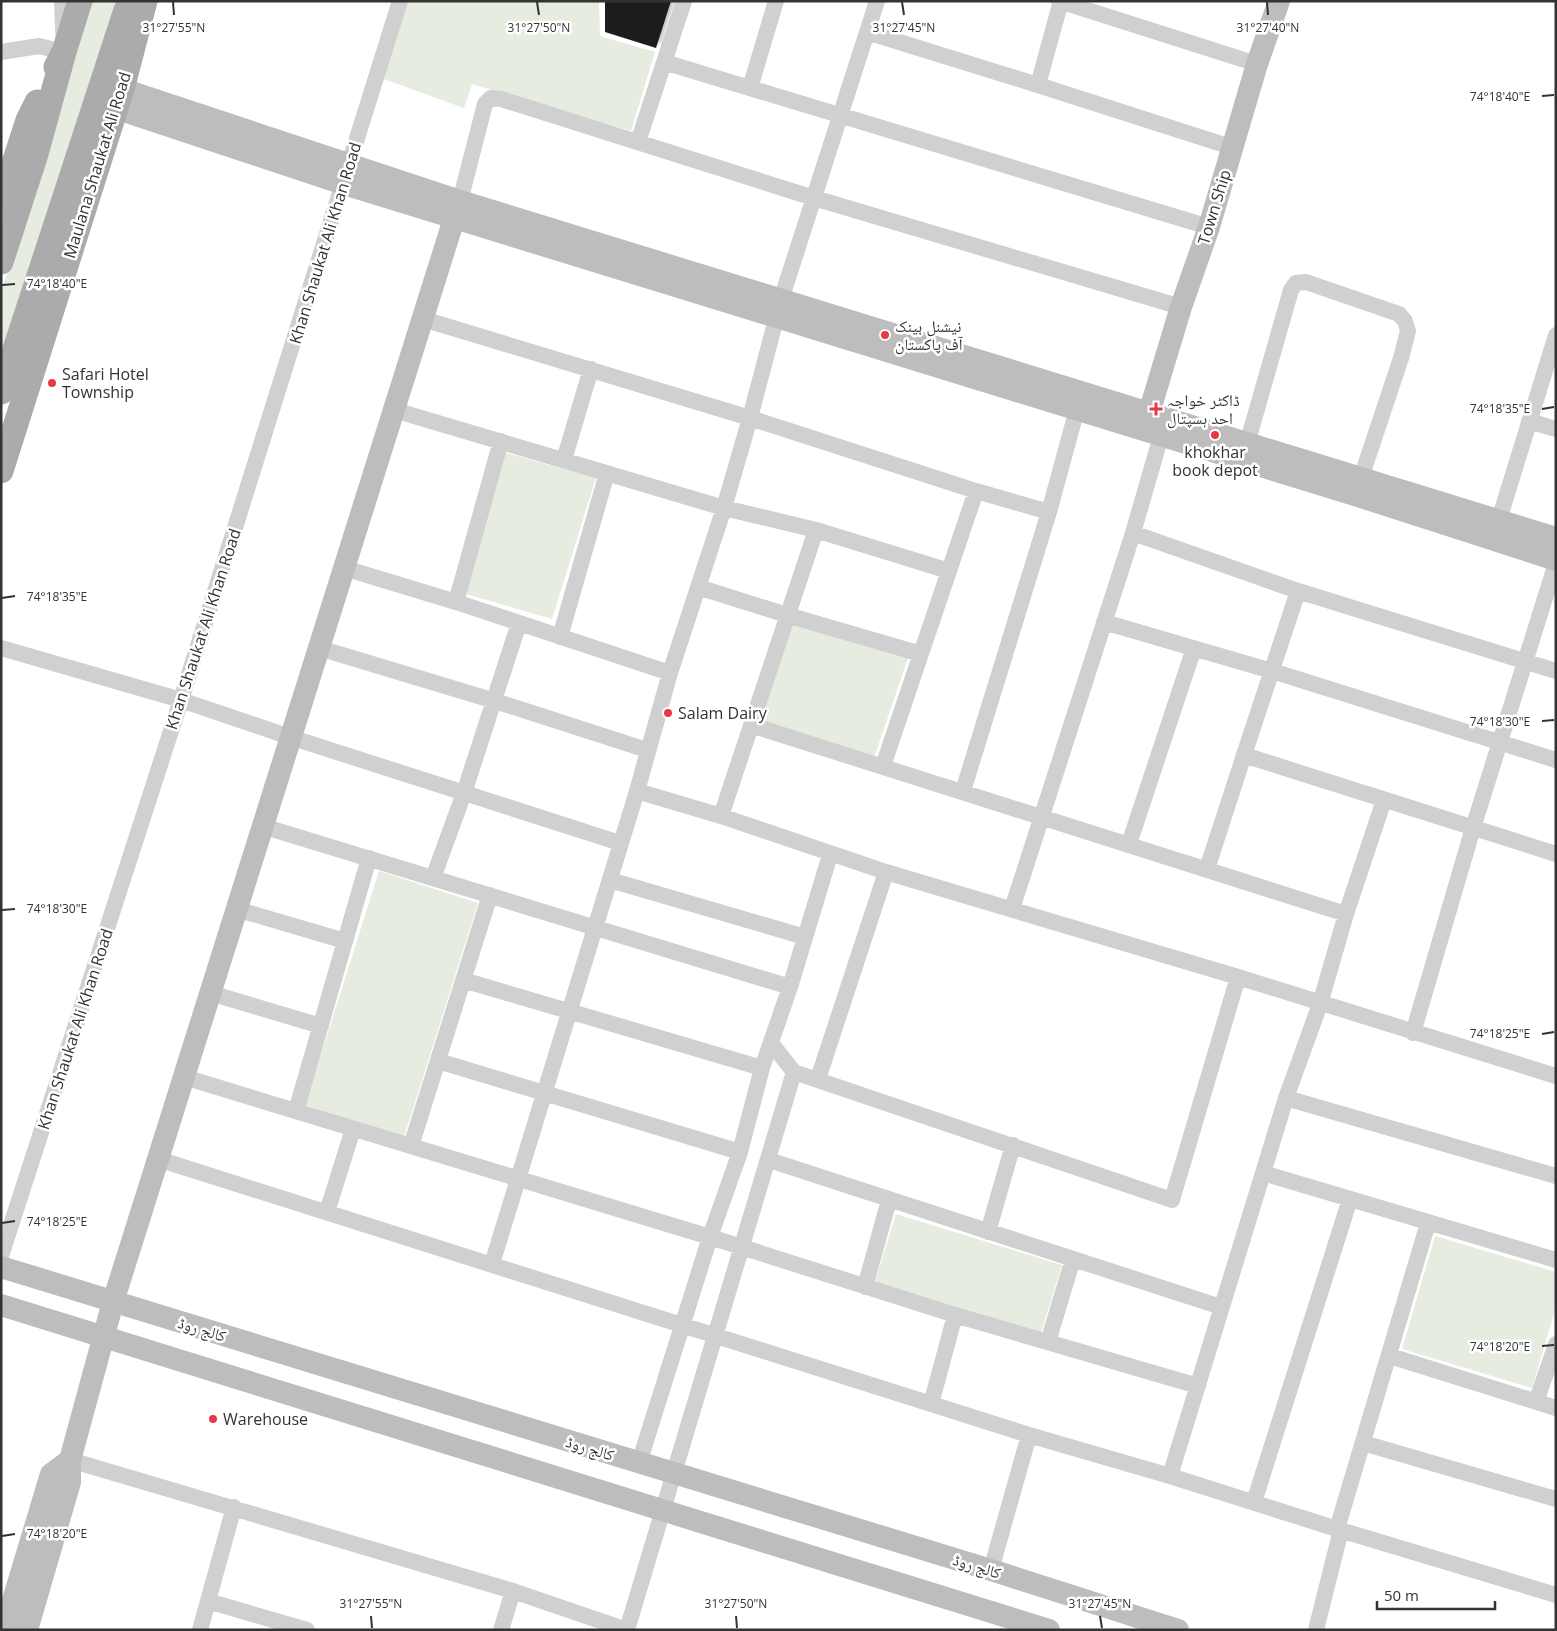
<svg xmlns="http://www.w3.org/2000/svg" width="1557" height="1631" viewBox="0 0 1557 1631" font-family="'Open Sans','Noto Naskh Arabic',sans-serif">
	<defs>
		<filter id="shadow"><feDropShadow dx="4.5" dy="-4.5" stdDeviation="2.5" flood-color="#0004"/></filter>
	</defs>
	<rect width="100%" height="100%" fill="#fff"/>
	<!-- green -->
	<path fill="#e6ecdf" d="M93,1H118L1,371V292Z
		M404,1H599L600,36L655,52L631,131L472,84L464,108L381,78Z
		M506,453L596,478L552,619L466,594Z
		M788,621L908,658L873,761L757,722Z
		M379,871L478,903L404,1137L305,1105Z
		M896,1214L1062,1265L1040,1336L874,1285Z
		M1435,1236L1556,1272V1307L1532,1388L1402,1349Z"/>
	<!-- building -->
	<path fill="#1a1a1a" filter="url(#shadow)" d="M605,1H671L656,48L605,32Z"/>
	<g fill="none" stroke-linecap="round" stroke-linejoin="round">
		<!-- street -->
		<path stroke="#d0d0d0" stroke-width="16" d="M877,1L781,300L750,418L724,508L670,673L637,791L721,816L886,872L1238,977L1556,1076
			M1059,1L1257,64
			M867,32L1038,85L1231,147
			M1,52L39,46L64,52L62,1
			M664,62L1209,227
			M1038,85L1061,1
			M750,88L776,1
			M638,142L684,1
			M460,201L485,104L491,98L501,99L814,198L1181,307
			M423,319L750,418L976,491L883,766
			M394,410L724,508L816,530L721,816
			M1529,421L1556,429
			M1247,444L1291,290L1296,283L1306,282L1399,314L1405,321L1408,331L1401,358L1361,478
			M564,460L591,369
			M976,491L1049,512
			M1499,520L1556,335
			M816,530L949,571
			M1133,533L1298,591L1244,755L1556,854
			M344,568L456,602L670,673
			M698,587L787,615L921,654
			M1298,591L1556,671
			M456,602L501,441
			M1104,622L1272,671L1556,760
			M560,637L607,473
			M1,648L181,700L290,737L620,843
			M319,648L495,701L647,750
			M751,725L1346,914
			M963,791L1049,512L1077,409
			M262,826L790,987
			M1129,844L1194,648
			M1207,869L1244,755
			M433,878L464,793L519,623
			M610,880L805,937
			M236,909L345,941
			M1012,909L1133,533L1161,436
			M463,980L762,1068
			M210,993L321,1026
			M1413,1033L1473,828L1556,563
			M771,1043L794,1072L1172,1200L1238,977
			M438,1061L740,1152
			M184,1077L710,1237L955,1315L1198,1386
			M818,1079L886,872
			M1286,1098L1556,1176
			M296,1111L369,858
			M411,1146L490,895
			M158,1159L1029,1435L1170,1476L1337,1529L1556,1595
			M769,1160L1221,1307
			M1263,1173L1556,1260
			M327,1212L353,1129
			M988,1232L1013,1145
			M1,1256L181,700L400,1
			M492,1264L637,791
			M865,1287L889,1200
			M1048,1342L1073,1259
			M1390,1356L1556,1408
			M1536,1402L1556,1344
			M931,1404L955,1315
			M1363,1443L1556,1499
			M70,1460L513,1591L627,1630
			M639,1463L710,1237L740,1152L762,1068L790,987L830,855
			M1170,1476L1286,1098L1320,1004L1346,914L1384,800
			M1254,1502L1350,1199
			M1337,1529L1428,1223
			M991,1570L1029,1435
			M208,1601L307,1630
			M200,1630L234,1507
			M501,1630L513,1591
			M627,1630L794,1072
			M1316,1630L1341,1530"/>
		<!-- secondary -->
		<path stroke="#bdbdbd" stroke-width="22" d="M122,89L460,201L1556,538
			M115,108L344,184L1358,496L1556,560
			M1149,413L1181,307L1209,227L1257,64L1279,1
			M1,1267L991,1570L1178,1630
			M1,1305L1049,1630
			M70,1460L113,1302L454,219
			M4,1630L51,1474L70,1460V1482L27,1630"/>
		<!-- primary -->
		<path stroke="#ababab" stroke-width="25" d="M56,67L64,52L80,1
			M1,203L28,120L37,102
			M1,262L36,154L64,52
			M1,392L126,10
			M1,471L122,89L145,1"/>
	</g>
	<!-- ticks -->
	<path fill="none" stroke="#333" stroke-width="2" d="M173,2L174,15M537,2L539,15M902,2L904,15M1267,2L1268,15M1542,96L1554,95M2,285L15,284M1542,409L1554,407M2,598L15,596M1542,721L1554,720M2,910L15,909M1542,1034L1554,1032M2,1223L15,1221M1542,1346L1554,1345M2,1536L15,1534M371,1616L372,1628M736,1616L737,1628M1100,1616L1102,1628"/>
	<!-- markers -->
	<g fill="#e63946" stroke="#fff" stroke-width="2">
		<circle cx="885" cy="335" r="5"/>
		<circle cx="52" cy="383" r="5"/>
		<path d="M1153.5 401.5h5v5h5v5h-5v5h-5v-5h-5v-5h5z"/>
		<circle cx="1215" cy="435" r="5"/>
		<circle cx="668" cy="713" r="5"/>
		<circle cx="213" cy="1419" r="5"/>
	</g>
	<g text-anchor="middle" stroke-width="5" stroke-linejoin="round" paint-order="stroke">
		<!-- street labels -->
		<g font-size="16" fill="#333" stroke="#fff">
			<text transform="translate(97 165) rotate(-73)" y="6">Maulana Shaukat Ali Road</text>
			<text transform="translate(1214 207) rotate(-73)" y="6">Town Ship</text>
			<text transform="translate(325 243) rotate(-73)" y="6">Khan Shaukat Ali Khan Road</text>
			<text transform="translate(203 629) rotate(-72)" y="6">Khan Shaukat Ali Khan Road</text>
			<text transform="translate(75 1029) rotate(-72)" y="6">Khan Shaukat Ali Khan Road</text>
			<text transform="translate(202 1329) rotate(17)" y="6">کالج روڈ</text>
			<text transform="translate(590 1448) rotate(17)" y="6">کالج روڈ</text>
			<text transform="translate(977 1566) rotate(17)" y="6">کالج روڈ</text>
		</g>
		<!-- poi labels -->
		<g font-size="16" fill="#333" stroke="#fff" text-anchor="start">
			<text x="895" y="332">نیشنل بینک<tspan x="895" dy="18">آف پاکستان</tspan></text>
			<text x="62" y="380">Safari Hotel<tspan x="62" dy="18">Township</tspan></text>
			<text x="1167" y="406">ڈاکٹر خواجہ<tspan x="1167" dy="18">احد ہسپتال</tspan></text>
			<text x="1215" y="458" text-anchor="middle">khokhar<tspan x="1215" dy="18">book depot</tspan></text>
			<text x="678" y="719">Salam Dairy</text>
			<text x="223" y="1425">Warehouse</text>
		</g>
	</g>
	<g font-size="12" text-anchor="middle" fill="#333" stroke="#fff" stroke-width="5" stroke-linejoin="round" paint-order="stroke">
		<text x="174" y="32">31°27'55"N</text>
		<text x="539" y="32">31°27'50"N</text>
		<text x="904" y="32">31°27'45"N</text>
		<text x="1268" y="32">31°27'40"N</text>
		<text x="1500" y="101">74°18'40"E</text>
		<text x="57" y="288">74°18'40"E</text>
		<text x="1500" y="413">74°18'35"E</text>
		<text x="57" y="601">74°18'35"E</text>
		<text x="1500" y="726">74°18'30"E</text>
		<text x="57" y="913">74°18'30"E</text>
		<text x="1500" y="1038">74°18'25"E</text>
		<text x="57" y="1226">74°18'25"E</text>
		<text x="1500" y="1351">74°18'20"E</text>
		<text x="57" y="1538">74°18'20"E</text>
		<text x="371" y="1608">31°27'55"N</text>
		<text x="736" y="1608">31°27'50"N</text>
		<text x="1100" y="1608">31°27'45"N</text>
	</g>
	<!-- border -->
	<rect width="1557" height="1631" fill="none" stroke="#333333" stroke-width="5"/>
	<!-- scale -->
	<path d="M1377 1601v8h118v-8" fill="none" stroke="#333333" stroke-width="2.5"/>
	<text x="1384" y="1601" font-size="15" fill="#333333" stroke="#ffffff" stroke-width="4" paint-order="stroke">50 m</text>
</svg>
